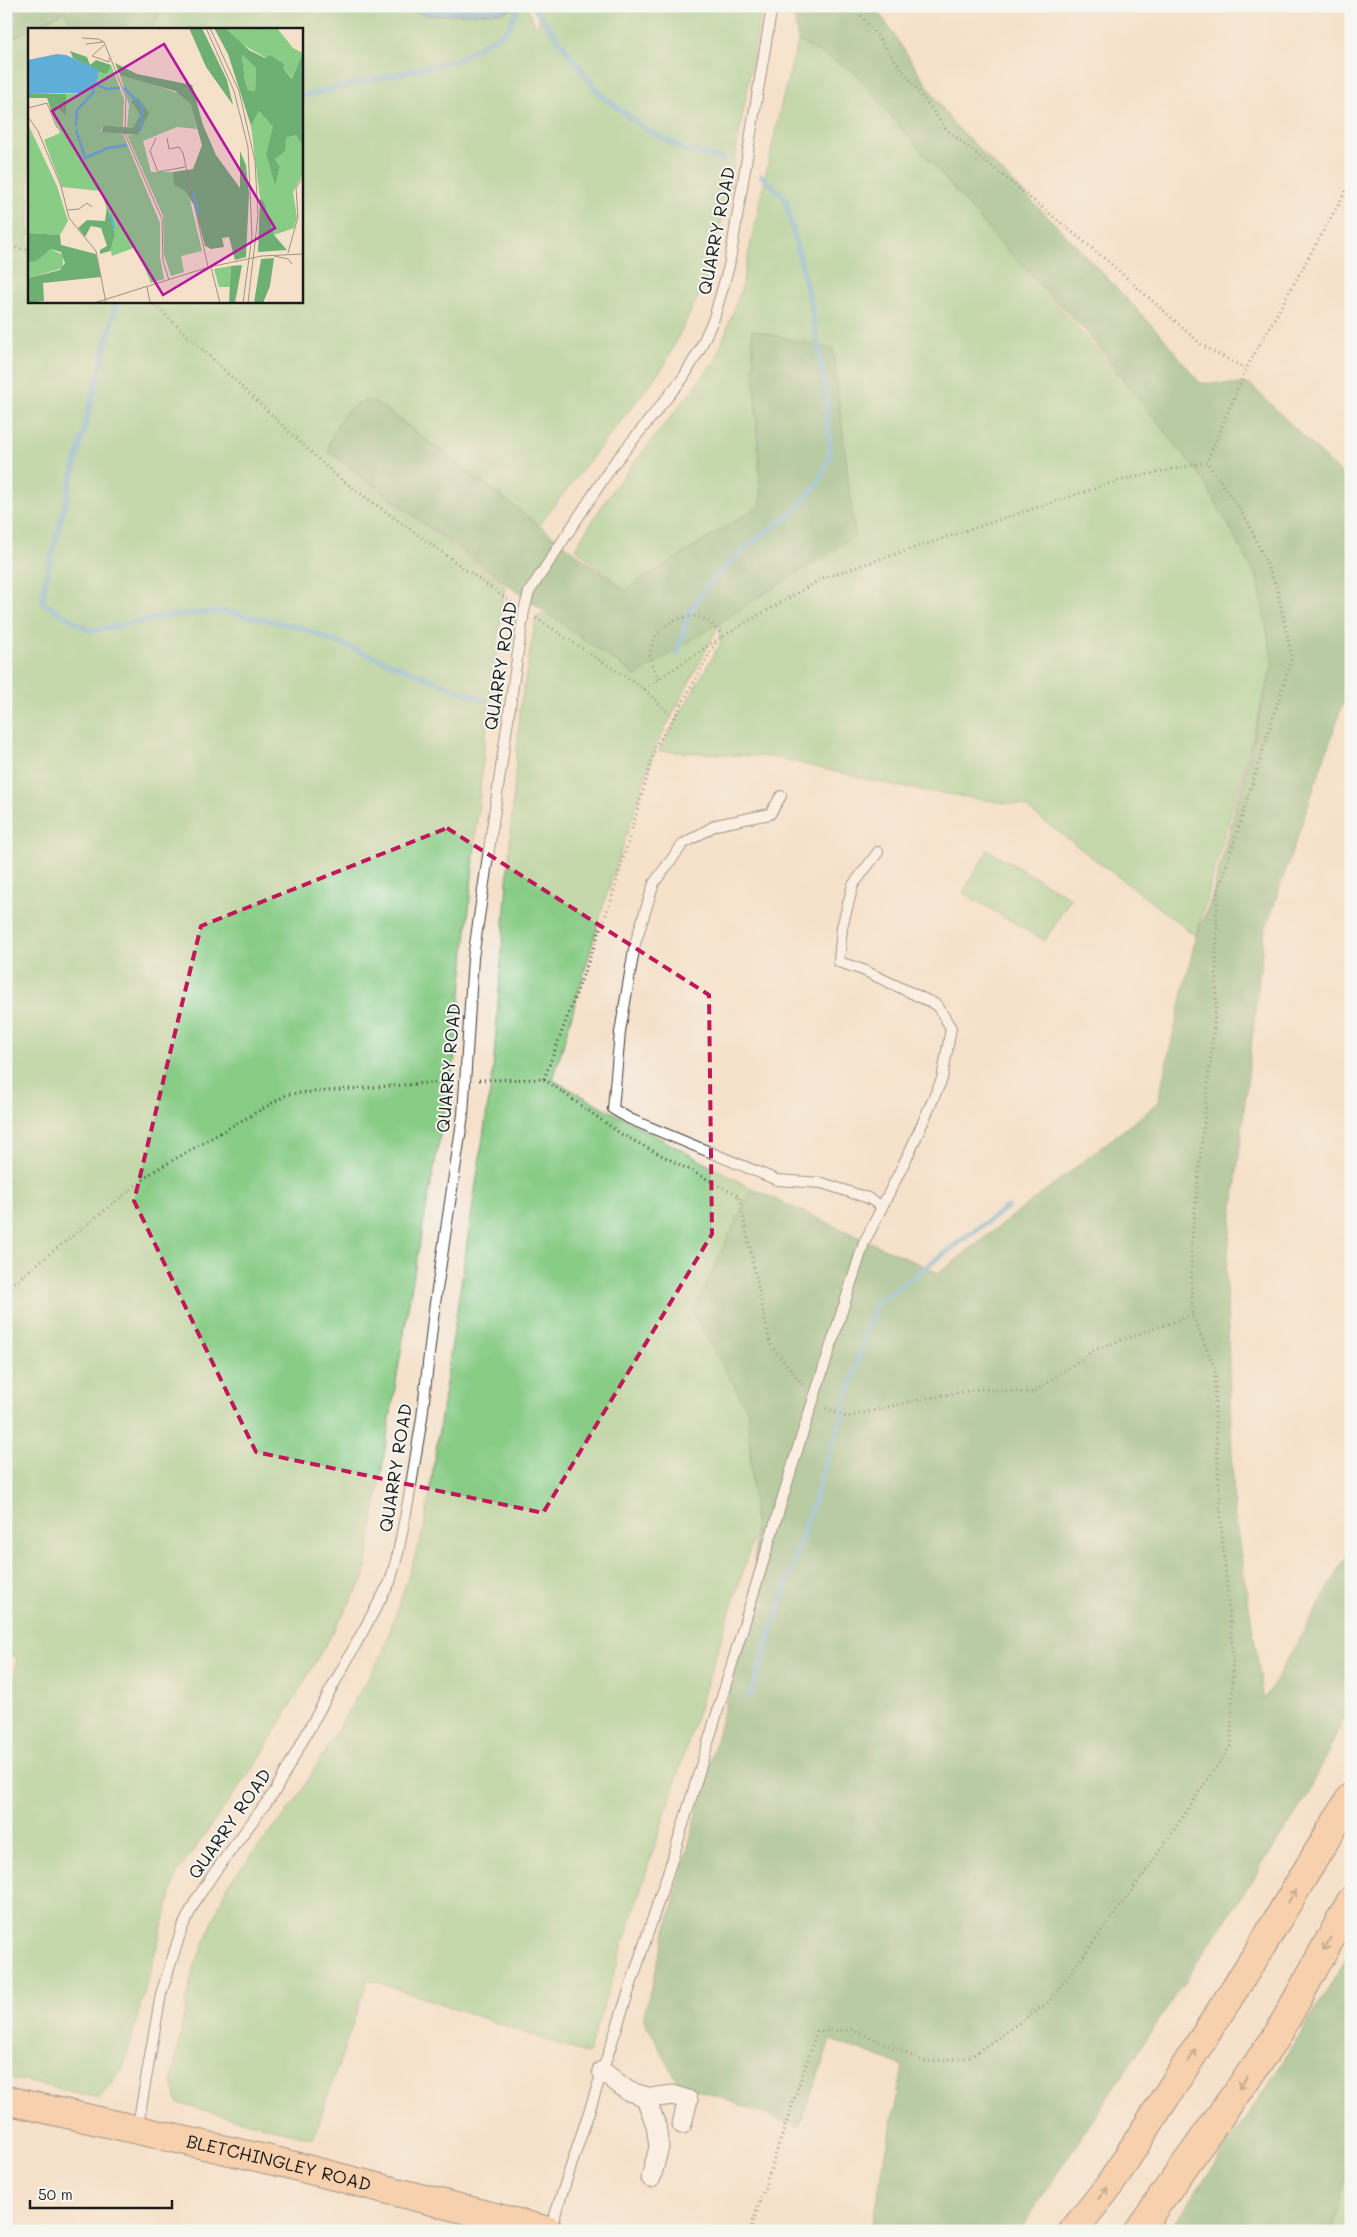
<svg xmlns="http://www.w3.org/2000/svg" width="1357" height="2237" viewBox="0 0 1357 2237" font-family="Mali,sans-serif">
	<rect width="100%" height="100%" fill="#f6f6f2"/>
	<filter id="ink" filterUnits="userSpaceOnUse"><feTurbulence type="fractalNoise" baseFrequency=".02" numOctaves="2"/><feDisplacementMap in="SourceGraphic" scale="10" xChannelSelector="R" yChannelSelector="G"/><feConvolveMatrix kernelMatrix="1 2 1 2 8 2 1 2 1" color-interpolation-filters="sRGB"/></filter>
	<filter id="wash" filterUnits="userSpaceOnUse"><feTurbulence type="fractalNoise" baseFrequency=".0096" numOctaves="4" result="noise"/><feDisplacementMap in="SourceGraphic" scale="20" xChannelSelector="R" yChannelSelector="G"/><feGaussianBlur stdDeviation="1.12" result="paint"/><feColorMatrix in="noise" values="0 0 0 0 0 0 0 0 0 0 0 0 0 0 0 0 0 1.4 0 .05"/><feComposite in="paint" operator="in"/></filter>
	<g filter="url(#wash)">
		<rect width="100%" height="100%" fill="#f5e1ca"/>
		<!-- green -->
		<path fill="#88cc86" stroke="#527451" d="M164,6H396L430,16L502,12L526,6L537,29L543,6H762L728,197L704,284L664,366L539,525L383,407L328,443L329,452L505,586L485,739L455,1057L412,1284L364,1578L260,1758L177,1873L123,2069L100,2098L6,2077V1732L17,1657L6,1655V986L9,972L6,969V42L29,30V301H301V29H151Z
			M66,11L73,29H31Z
			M798,41L852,70L1144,404L1203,479L1258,579L1273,664L1196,936L1024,806L896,786L773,757L659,751L720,644V623L656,746L605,900L553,1080L751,1188L748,1411L755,1533L588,2054L368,1979L313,2139L177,2103L172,2080L192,1973L228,1884L295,1802L383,1652L424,1529L493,1071L520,708L536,618L546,612L636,676L854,523L752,330L761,505L625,590L575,548L614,488L715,361L740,293L781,105Z
			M988,850L1071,898L1045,941L963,893Z
			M1351,2154V2231H1332Z"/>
		<!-- forest -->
		<path fill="#6eb073" stroke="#456648" d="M6,6H164L151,29H73L65,11L6,42Z
			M792,6H875L951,121L1067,236L1163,337L1200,383L1250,384L1351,483V680L1264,934L1226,1270L1234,1511L1264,1700L1351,1549V1702L1307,1797L1019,2231H868L872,2223L903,2066L831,2040L799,2127L678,2082L643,2018L754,1596L755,1533L748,1411L693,1313L751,1188L939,1273L1157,1104L1196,936L1210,903L1273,664L1258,579L1203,479L1086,332L1002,245L852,70L798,41Z
			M752,330L833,349L855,536L636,676L498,578L329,452C328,436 344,409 359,402C364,400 370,402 375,402L625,590L761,505Z
			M1351,1951V2154L1332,2231H1168C1233,2140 1294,2047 1351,1951Z"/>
		<!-- water -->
		<path fill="#5eaed8" stroke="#3d657a" d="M396,6H520L502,12L430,16Z"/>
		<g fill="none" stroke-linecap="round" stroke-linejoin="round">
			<!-- stream -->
			<path stroke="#5eaed8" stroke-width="5.5" d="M533,6L600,94L645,129L685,150L724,160
				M301,96L457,60L506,31L517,11L516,6
				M117,301L46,578L42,602L90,631L167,616L224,611L299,627L483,700
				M677,654L688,616L703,590L752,542L793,513L819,482L830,454L826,396L811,304L785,198L762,176
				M750,1697L845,1405L874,1305L1007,1207"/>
		</g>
	</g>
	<g filter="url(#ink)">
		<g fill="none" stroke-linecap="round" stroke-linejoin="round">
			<defs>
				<path id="service" d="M781,796L770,814L716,825L683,844L654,883L635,944L620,1032L613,1109L630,1119L777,1180L822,1183L868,1198L882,1206
					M137,2130L161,1994L182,1928L196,1900L214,1873L275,1791L390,1582L398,1553L409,1497L422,1418L434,1310L463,1115L473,958L524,611L529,592L612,466L683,378L699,351L714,318L729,266L772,6
					M550,2230L675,1851L800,1441L864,1243L911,1149L942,1079L951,1028L937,1005L863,970L839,962L842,927L853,885L878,852"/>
				<path id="minor" d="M602,2071L628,2091L650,2098L673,2095L688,2100L682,2124
					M645,2096L656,2125L659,2147L651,2178"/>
				<g id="primary">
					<path id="s1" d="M6,2100L283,2163L549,2231"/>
				</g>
				<path id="motorway" d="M1073,2231L1109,2186L1258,1952L1351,1797
					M1138,2231L1277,2036L1351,1901"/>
			</defs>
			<!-- service casing -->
			<use href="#service" stroke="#3d3a36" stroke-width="12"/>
			<!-- minor casing -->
			<use href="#minor" stroke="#3d3a36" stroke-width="21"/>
			<!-- primary casing -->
			<use href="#primary" stroke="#3d3a36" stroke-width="30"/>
			<!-- motorway casing -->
			<use href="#motorway" stroke="#3d3a36" stroke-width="30"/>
			<!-- path -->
			<path stroke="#3d3a36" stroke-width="3" stroke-dasharray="1 4" stroke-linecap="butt" d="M858,6L862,16L947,130L1110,263L1203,346L1246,369
				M6,246L29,250
				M151,301L335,475L512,603
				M536,618L644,689L718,639L823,578L1117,481L1207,462L1246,369L1351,182
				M659,679C656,673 652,667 651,661C645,631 684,605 709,622C714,626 719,632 723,636
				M674,718L716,642
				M544,1079L621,1134L739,1196L770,1344L803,1385
				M479,1080L544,1079L611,901L656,746L674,718L644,689
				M6,1289L154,1171L288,1094L453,1081
				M826,1408L847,1417L921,1399L980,1389L1033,1393L1094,1350L1192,1315
				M750,2231L817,2031L853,2030L926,2062L970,2057L1049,2002L1147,1870L1231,1745L1233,1655L1222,1534L1215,1414V1368L1192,1315L1191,1249L1216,1005L1217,895L1292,658L1277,588L1248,522L1207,462"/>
			<!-- service -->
			<use href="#service" stroke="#fff" stroke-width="10"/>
			<!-- minor -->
			<use href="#minor" stroke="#fff" stroke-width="19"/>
			<!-- primary -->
			<use href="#primary" stroke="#f9bc8a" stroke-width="28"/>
			<!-- motorway -->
			<use href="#motorway" stroke="#f9bc8a" stroke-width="28"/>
		</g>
		<!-- one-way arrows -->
		<defs><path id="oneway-shaft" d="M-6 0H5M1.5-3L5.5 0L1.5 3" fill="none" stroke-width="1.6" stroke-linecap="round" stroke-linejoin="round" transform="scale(1.25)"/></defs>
		<g stroke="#8a6c53">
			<use href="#oneway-shaft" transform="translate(1292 1896) rotate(-59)"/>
			<use href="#oneway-shaft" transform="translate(1327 1944) rotate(119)"/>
			<use href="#oneway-shaft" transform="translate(1192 2056) rotate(-57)"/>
			<use href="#oneway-shaft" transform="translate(1243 2083) rotate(125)"/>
			<use href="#oneway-shaft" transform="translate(1103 2193) rotate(-51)"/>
		</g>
	</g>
	<!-- marked area -->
	<path d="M0 0H1357V2237H0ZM447,828L709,995L712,1234L543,1513L256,1452L134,1201L201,926Z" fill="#f5e1ca" fill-opacity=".55" fill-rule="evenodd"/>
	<path fill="none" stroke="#c2185b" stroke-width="4" stroke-dasharray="10 6" stroke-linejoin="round" d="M447,828L709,995L712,1234L543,1513L256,1452L134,1201L201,926Z"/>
	<g text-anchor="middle" stroke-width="4" stroke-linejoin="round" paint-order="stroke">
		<!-- street labels -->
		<g font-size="18" fill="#1c1c1c" stroke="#f6f6f2">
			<text transform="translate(717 231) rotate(-79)" y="6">QUARRY ROAD</text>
			<text transform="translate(501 666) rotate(-81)" y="6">QUARRY ROAD</text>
			<text transform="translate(449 1068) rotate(-85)" y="6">QUARRY ROAD</text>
			<text transform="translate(396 1468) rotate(-81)" y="6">QUARRY ROAD</text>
			<text transform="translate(230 1824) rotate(-55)" y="6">QUARRY ROAD</text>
			<text dy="6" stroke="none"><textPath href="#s1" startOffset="280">BLETCHINGLEY ROAD</textPath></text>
		</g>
	</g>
	<!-- overview -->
	<g transform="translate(28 28)">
		<rect width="275" height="275" fill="#f5e1ca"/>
		<path d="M197,0H249L265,20L275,25L265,51L255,40L207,12ZM214,27L228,40L227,65L220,62L217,53ZM83,37L96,71L95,99L75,97L73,103L95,106L132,195V229L136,251L123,255L108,219L84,228L82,220L87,206L73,163L34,159L16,112L32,105L25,88L30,81L38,86V66L54,65L69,58L71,42L77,46ZM98,46L157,68L162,75L169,101L149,99L115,113L123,144H145L162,172L174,223L153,228L156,244L143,248L136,227L135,188L99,107H110L120,84L103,73L112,87L105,101L99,100L101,77L92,47ZM231,83L246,100L238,126L247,156L252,139L247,131L258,110L268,107L275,119V146L265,164L269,189L266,200L246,207L236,173L232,171L223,98ZM0,96L29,158L40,193L32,207L0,205ZM23,221L35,227V240L0,250V235L9,233ZM203,238L202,259H191L186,241Z" fill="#88cc86"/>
		<path d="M161,0H174L199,52L205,77L178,39ZM186,0H197L221,22L237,30L242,27L256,36L255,40L264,51L275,25V119L268,107L258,110L257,123L247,131L252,139L247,157L238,126L245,99L231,83L223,98L200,26ZM214,27L228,40L227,64L220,62L217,53ZM42,23L59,29L62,37L68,32L83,37L80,44L77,46L45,30ZM87,35L109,46L164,57L175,97L188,127L212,160V123L218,137L221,166L218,229L207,232L201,209L194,210L196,219L183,221L177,218L166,177L156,162L146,157L145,144L165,141L174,117L162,75L147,63L92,47ZM0,66H38V87L30,81L25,88L19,70H0ZM110,70L121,85L110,107L74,104L75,97L105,100L112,87L103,73ZM232,171L236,173L246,207L259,222L230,224ZM79,179L87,206L82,223L72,226V222L79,218L73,200L63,198L57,209L50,200L59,192L77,193ZM0,205L32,207L33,217L68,226L73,249L15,255L16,273L0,275V250L32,242L37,235L33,224L23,221L9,233L0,235ZM246,230L242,258L235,275H226L233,231ZM214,237L207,275H201L203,238Z" fill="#6eb073" fill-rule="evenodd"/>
		<path d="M29,26L38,27L71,42L69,56L54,65L0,66V32Z" fill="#5eaed8"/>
		<path fill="none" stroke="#5eaed8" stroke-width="2.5" d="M69,57L78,61L92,60M96,60L115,79L112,103M48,98L49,82L65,65L66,57M48,101L57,130L80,120L99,117M165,164L170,186M82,186L86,201"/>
		<path fill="none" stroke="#9e9284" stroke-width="1" d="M178,0L206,63L220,119L224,208L215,275M182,0L211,63L227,133L230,188L220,275M54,10L70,11L76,14L98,69L97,106L134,191L135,233L141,252M58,16L75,14M76,17L64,28L81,34V30M0,80L19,75L29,100M0,89L10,103L33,158L41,190L68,223L78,275M128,110L122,123L130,144L157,139M139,110L141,121L151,119L155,125L180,239M39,182L51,181L59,175L64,179M260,225L270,189L268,160L275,149M246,228L260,231L264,236M183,239L192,275M119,259L122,275M66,275L181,239L234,228L275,226"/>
		<path fill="#b5179e" fill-opacity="0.15" stroke="#b5179e" stroke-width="2.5" d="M136,16L247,200L135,267L24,83Z"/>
		<rect width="275" height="275" fill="none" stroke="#1c1c1c" stroke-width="2.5"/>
	</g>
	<!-- margin -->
	<rect width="1357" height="2237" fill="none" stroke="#f6f6f2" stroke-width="25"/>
	<!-- scale -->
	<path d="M30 2200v8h142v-8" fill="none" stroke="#1c1c1c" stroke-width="2.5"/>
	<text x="38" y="2200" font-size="15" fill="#1c1c1c" stroke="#f6f6f2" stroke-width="4" paint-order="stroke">50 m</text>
</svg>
